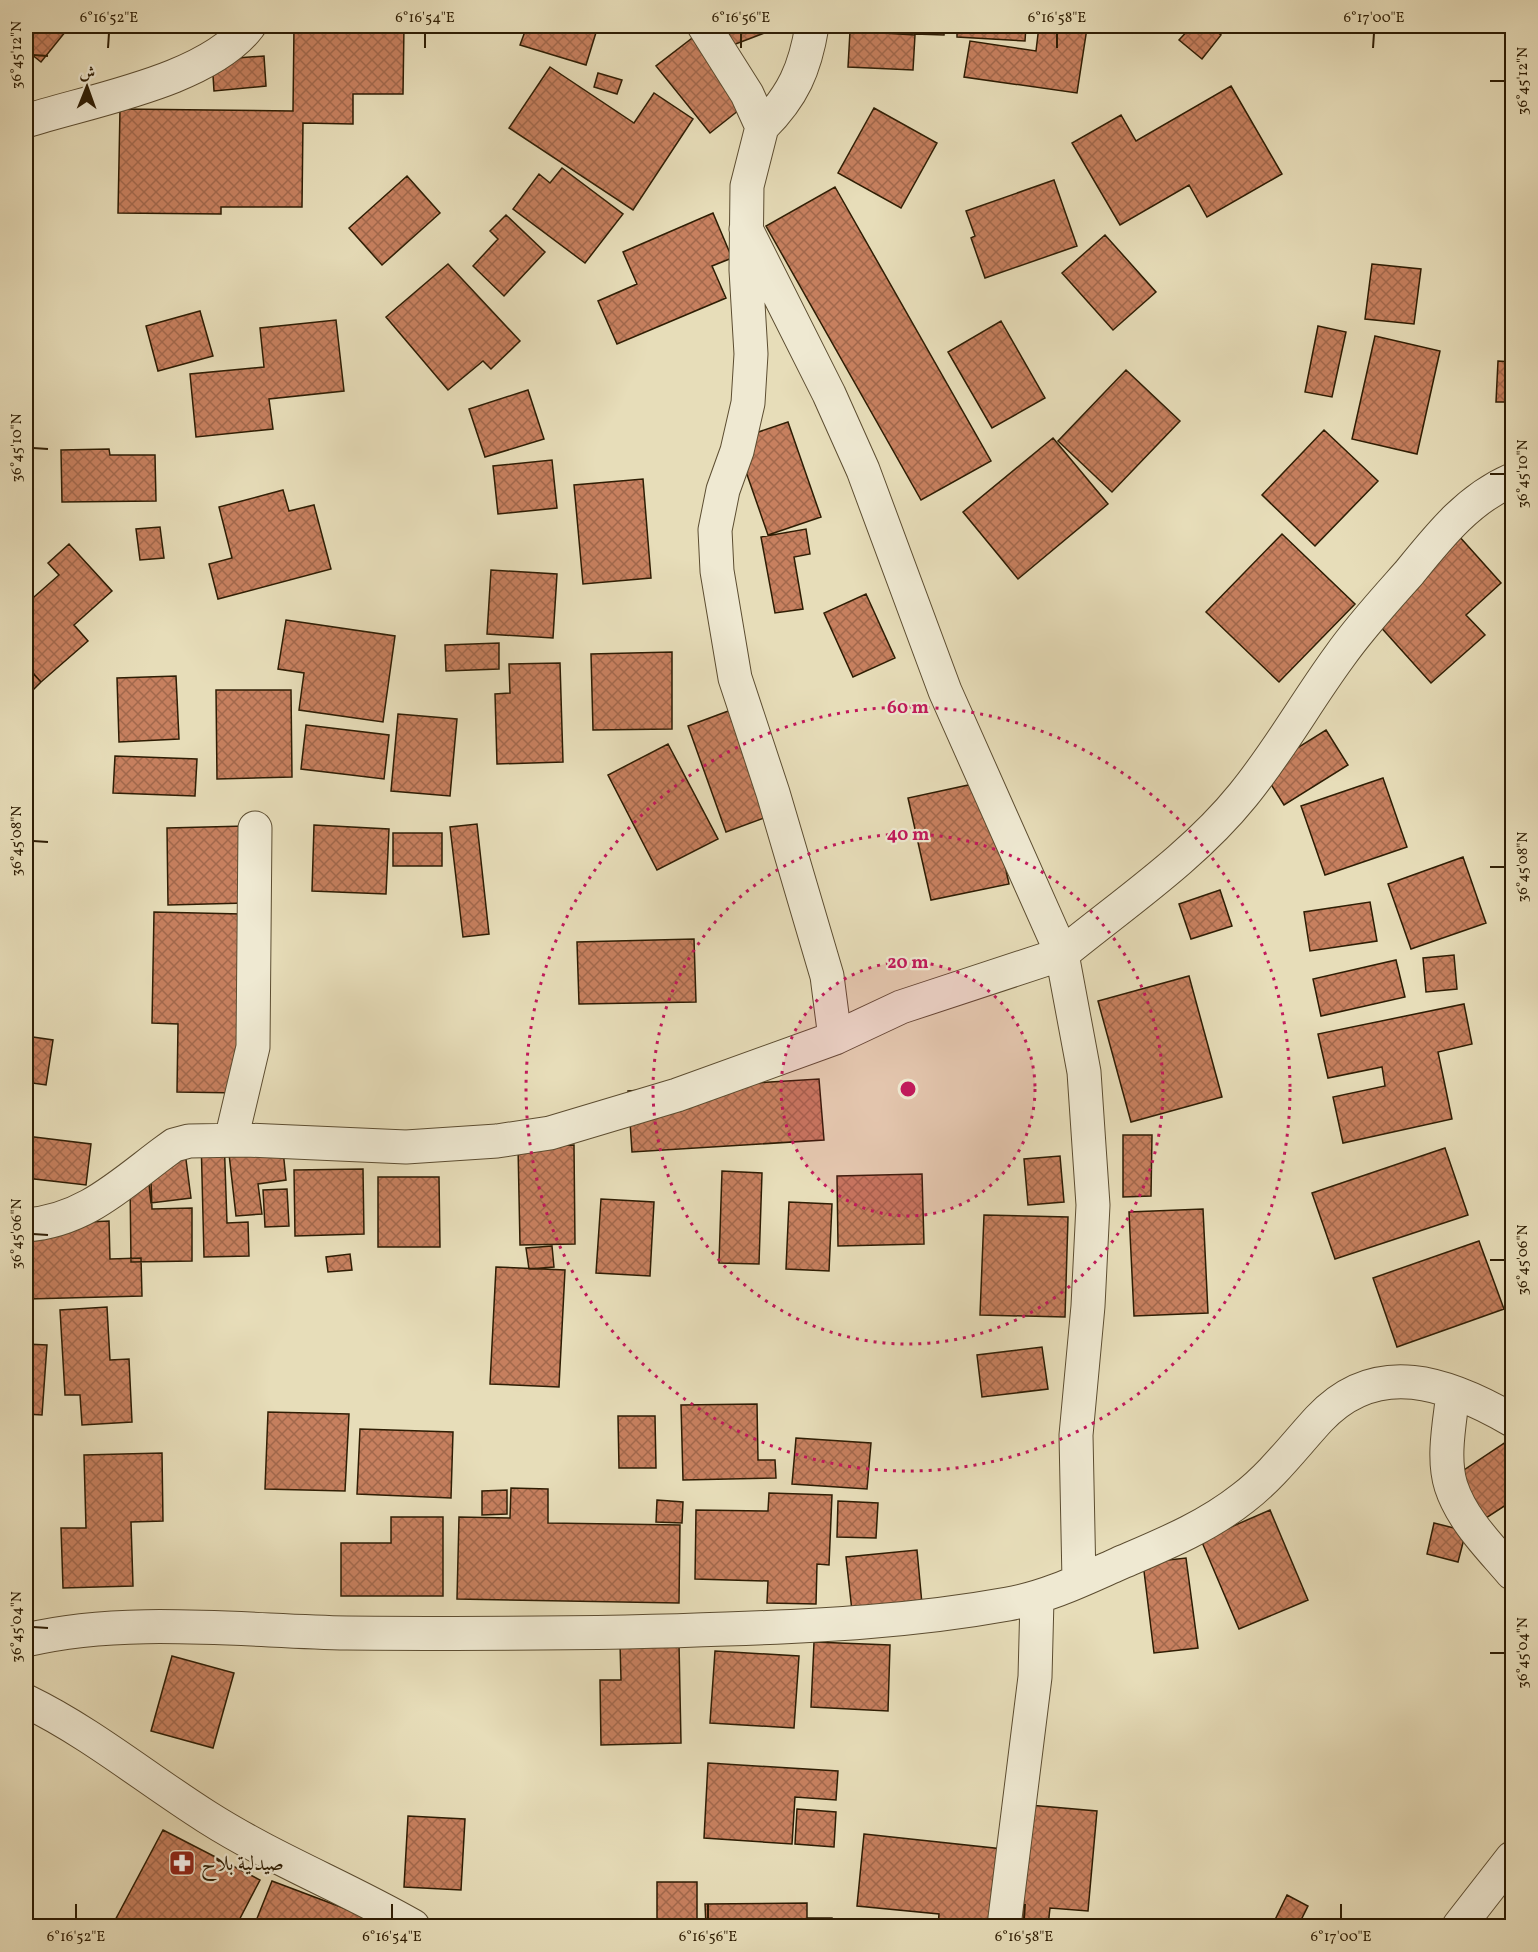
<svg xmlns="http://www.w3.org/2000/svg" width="1538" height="1952" viewBox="0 0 1538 1952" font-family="Vollkorn,Amiri,serif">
	<defs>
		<pattern id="building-cross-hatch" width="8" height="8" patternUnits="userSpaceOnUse" patternTransform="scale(1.5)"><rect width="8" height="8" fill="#c7805f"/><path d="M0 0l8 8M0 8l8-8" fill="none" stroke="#a2684c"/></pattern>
	</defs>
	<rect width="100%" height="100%" fill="#e7ddb9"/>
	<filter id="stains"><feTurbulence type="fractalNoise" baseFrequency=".00333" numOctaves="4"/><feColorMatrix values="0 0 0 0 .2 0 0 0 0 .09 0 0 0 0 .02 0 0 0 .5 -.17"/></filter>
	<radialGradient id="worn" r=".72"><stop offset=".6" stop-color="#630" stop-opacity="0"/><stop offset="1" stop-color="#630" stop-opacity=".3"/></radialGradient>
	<!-- building -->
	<path fill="url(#building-cross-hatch)" stroke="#2e1d04" stroke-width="1.5" d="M26,26H70L41,62L26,50Z
		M294,26H404L403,94H353V124L303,123L302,207H221V214L118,213L120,109L293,111Z
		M527,26H598L586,65L520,45Z
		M726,26H770L772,30L733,45Z
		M830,26H864L863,31L830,30Z
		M916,26H945L944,35L915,34Z
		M957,26H1026L1025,41L957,37Z
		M1039,26L1087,28L1077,93L964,77L970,41L1036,51Z
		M1192,26H1209L1221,35L1202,59L1179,40Z
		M850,31L915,35L913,70L848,67Z
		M700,32L753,99L710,133L656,66Z
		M264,56L266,86L214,91L212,60Z
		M550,67L634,123L654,93L693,119L633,210L509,128Z
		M598,73L622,80L617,94L594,87Z
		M1231,86L1282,174L1207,217L1189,185L1120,225L1072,143L1121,115L1136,141Z
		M874,108L937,143L901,208L838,173Z
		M562,168L623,214L585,263L513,209L539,174L550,183Z
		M407,176L440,213L382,265L349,228Z
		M1054,180L1077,246L985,278L971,238L975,236L966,211Z
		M835,187L991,461L921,500L766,226Z
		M713,213L732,258L712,266L726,298L617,344L598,301L637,284L623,252Z
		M506,215L545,252L504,296L473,266L498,239L490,231Z
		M1105,235L1156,292L1113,330L1062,273Z
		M448,264L520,341L491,369L483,361L448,390L386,317Z
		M1372,264L1421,269L1414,324L1365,319Z
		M200,311L213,356L158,371L146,326Z
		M336,320L344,391L269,399L273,429L196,437L190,374L264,367L260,328Z
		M1001,321L1045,398L992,428L948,352Z
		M1318,326L1346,332L1332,397L1305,392Z
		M1375,336L1440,351L1417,454L1352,439Z
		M1498,361L1512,362V436H1510L1512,402H1496Z
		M1126,370L1180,421L1112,492L1058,441Z
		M528,390L544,439L485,457L469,409Z
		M788,422L821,517L768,535L735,440Z
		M1324,430L1378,481L1315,546L1262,495Z
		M1053,438L1108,504L1018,579L963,512Z
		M109,449L110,455H155L156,501L62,502L61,450Z
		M552,460L557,508L498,514L493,466Z
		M643,479L651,578L583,584L574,485Z
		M1512,484V530L1511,531L1502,486Z
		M283,490L289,511L314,505L331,569L218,599L209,564L232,558L219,507Z
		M160,527L164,558L140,560L136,529Z
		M806,529L810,554L794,557L803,609L775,613L761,537Z
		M1282,534L1355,604L1279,682L1206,612Z
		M1458,535L1501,583L1466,615L1485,635L1431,683L1369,614Z
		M69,544L112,591L74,625L88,641L41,682L26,665V604L59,575L48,563Z
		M491,570L557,574L553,638L487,634Z
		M866,594L895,658L853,677L824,613Z
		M286,620L395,636L383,722L299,710L304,673L278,669Z
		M499,643V669L446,671L445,645Z
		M672,652V729L593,730L591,654Z
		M560,663L563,762L497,764L495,694L510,693L509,664Z
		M26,666L41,682L26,697Z
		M176,676L179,739L119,742L117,678Z
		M216,690H291L292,777L217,779Z
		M731,710L780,812L726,832L688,726Z
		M398,714L457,719L450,796L391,791Z
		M306,725L389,735L384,779L301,769Z
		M1326,730L1348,765L1284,805L1262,770Z
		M668,744L718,839L657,870L608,775Z
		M115,756L197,759L195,796L113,793Z
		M1383,778L1407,847L1325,875L1301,806Z
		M987,781L1009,884L931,900L908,798Z
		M477,824L489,934L463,937L450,827Z
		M314,825L389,829L386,894L312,891Z
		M246,826V903L168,905L167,828Z
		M393,833H442V866H393Z
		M1463,857L1486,923L1411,949L1388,884Z
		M1220,890L1232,926L1191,939L1179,904Z
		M1370,902L1377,941L1310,951L1304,912Z
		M154,912L241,914V1093L177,1092L178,1024L152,1023Z
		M694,939L696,1002L579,1004L577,942Z
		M1454,955L1457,989L1426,992L1423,958Z
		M1396,960L1405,997L1321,1016L1313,979Z
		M1189,976L1222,1097L1131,1122L1098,1001Z
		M1464,1004L1472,1044L1438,1052L1452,1119L1343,1143L1333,1097L1385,1086L1382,1067L1328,1078L1318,1034Z
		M26,1036L53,1040L46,1085L26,1082Z
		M819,1079L824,1140L632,1152L628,1091Z
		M1123,1135H1152L1151,1196L1123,1197Z
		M26,1136L91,1144L86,1185L26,1178Z
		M224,1136L227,1223L248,1222L249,1256L204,1257L201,1137Z
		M228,1145L283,1150L286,1180L258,1184L262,1214L236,1216Z
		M574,1145L575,1244L520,1245L518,1146Z
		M1445,1148L1468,1215L1335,1259L1312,1193Z
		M185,1152L191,1198L151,1203L146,1156Z
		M1060,1156L1064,1202L1028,1205L1024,1159Z
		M363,1169L364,1234L295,1236L294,1170Z
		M722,1171L762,1173L759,1264L719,1263Z
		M922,1174L924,1244L838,1246L837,1176Z
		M378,1177H439L440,1247H378Z
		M130,1181H151L152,1209L192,1208V1261L131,1262Z
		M287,1189L289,1226L265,1227L263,1190Z
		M601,1199L654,1202L650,1276L596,1273Z
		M789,1202L832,1204L829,1271L786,1269Z
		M1203,1209L1208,1313L1134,1316L1129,1212Z
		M984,1215L1068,1217L1065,1317L980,1315Z
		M109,1221L110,1259L141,1258L142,1296L28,1299L26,1225Z
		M1479,1241L1504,1309L1397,1347L1373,1278Z
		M552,1246L554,1267L529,1269L526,1248Z
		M350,1254L352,1270L328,1272L326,1257Z
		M496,1267L565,1270L559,1387L490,1384Z
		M107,1307L110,1360L129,1359L132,1422L82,1425L80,1395H65L60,1310Z
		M26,1344L47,1345L42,1415L26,1414Z
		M1042,1347L1048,1389L982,1397L977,1355Z
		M757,1404L758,1460H775L776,1478L683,1480L681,1405Z
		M268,1412L349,1414L345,1491L265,1489Z
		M618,1416H655L656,1468H619Z
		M360,1429L453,1432L451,1498L357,1494Z
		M796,1438L871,1443L867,1489L792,1484Z
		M1512,1438V1501L1483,1520L1455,1476Z
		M162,1453L163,1521L131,1522L133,1586L63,1588L61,1528H86L84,1455Z
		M511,1488L548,1489V1523L680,1525L679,1603L457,1599L459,1517L510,1518Z
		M507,1490V1514L482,1515V1491Z
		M769,1493L832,1495L829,1565L817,1564L816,1604L767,1603L768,1581L695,1579L696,1510L768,1511Z
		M657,1500L683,1502L682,1523L656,1522Z
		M838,1501L878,1503L876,1538L837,1537Z
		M1270,1510L1308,1600L1239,1629L1201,1540Z
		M391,1517H443V1596H341V1543H391Z
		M1434,1523L1466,1531L1458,1562L1427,1554Z
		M917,1550L922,1604L852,1611L846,1557Z
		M1186,1558L1198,1648L1154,1653L1143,1563Z
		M814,1642L890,1645L888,1711L811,1707Z
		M679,1643L681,1743L601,1745L600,1680H621L620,1644Z
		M715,1651L799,1656L794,1728L710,1723Z
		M172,1656L234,1673L213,1748L151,1731Z
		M708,1763L838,1771L836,1800L795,1797L792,1844L704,1838Z
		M1029,1805L1097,1811L1088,1911L1050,1908L1048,1926H1018Z
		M797,1809L836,1812L834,1847L795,1844Z
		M408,1816L465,1819L461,1890L404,1887Z
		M163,1830L260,1880L236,1926H112Z
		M864,1834L1003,1849L996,1926H938L939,1914L857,1906Z
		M272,1881L386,1924L385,1926H254Z
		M657,1882H697V1926H581L657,1925Z
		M1287,1895L1308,1906L1298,1926H1272Z
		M807,1903V1918H832V1926H706L705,1904Z"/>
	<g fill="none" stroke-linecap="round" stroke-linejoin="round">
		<defs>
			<path id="minor" d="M704,26L747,94L762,127L747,186L746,270L751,354L748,403L737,451L723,490L715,530L717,571L735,678L773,793L827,976L835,1038
				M26,121C91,100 207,81 249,26
				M762,127C793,96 805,69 812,26
				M231,1140L253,1047L255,828
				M26,1225C83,1221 119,1186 163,1153L174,1145L189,1141L246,1140L406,1147L497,1141L550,1133L677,1095L835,1038L901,1007L1062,954L945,691L863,470L829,394L746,229
				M1453,1393C1450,1421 1442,1458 1451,1486C1462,1520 1490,1547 1512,1573
				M1079,1581L1076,1435L1088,1306L1093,1205L1084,1072L1062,954C1123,904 1193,857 1243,795C1279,751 1306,702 1339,657C1360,627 1385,600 1409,573C1439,536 1468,499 1512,480
				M26,1640C127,1616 244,1631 347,1633C474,1634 600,1634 726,1629C820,1626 914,1621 1008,1604C1047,1597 1082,1580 1118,1564C1162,1545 1205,1528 1243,1498C1272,1476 1295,1445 1319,1419C1377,1357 1448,1383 1512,1420
				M26,1701C90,1732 147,1779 207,1817C273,1859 345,1887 413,1926
				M1004,1926L1035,1677L1037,1599
				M1459,1926L1512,1858"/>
		</defs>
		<!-- minor casing -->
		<use href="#minor" stroke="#5c4d31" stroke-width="35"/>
		<!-- minor -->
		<use href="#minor" stroke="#efe9d2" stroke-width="33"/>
	</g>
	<!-- ticks -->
	<path fill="none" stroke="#2e1d04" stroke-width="2" d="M108,48L109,33M425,48V33M741,48V33M1057,48V33M1373,48L1374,33M33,55L48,56M1490,81H1505M33,448L48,449M1490,474H1505M33,841L48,842M1490,867H1505M33,1234L48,1235M1490,1260H1505M33,1627L48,1628M1490,1653H1505M76,1919V1904M392,1919V1904M708,1919V1904M1024,1919L1025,1904M1341,1919V1904"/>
	<!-- distance rings -->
	<circle cx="908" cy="1089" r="127" fill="#c2185b" fill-opacity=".12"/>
	<g fill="none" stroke="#c2185b" stroke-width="3" stroke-dasharray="3 6">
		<circle cx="908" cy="1089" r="127"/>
		<circle cx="908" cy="1089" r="255"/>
		<circle cx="908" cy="1089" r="382"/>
	</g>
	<!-- icons -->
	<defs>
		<symbol id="pharmacy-square" viewBox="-11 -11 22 22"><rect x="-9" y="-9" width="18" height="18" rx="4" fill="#8f2418" stroke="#efe9d2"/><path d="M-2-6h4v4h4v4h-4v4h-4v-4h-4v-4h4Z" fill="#fff"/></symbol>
	</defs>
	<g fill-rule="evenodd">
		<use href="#pharmacy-square" x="167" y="1848" width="30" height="30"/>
	</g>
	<g text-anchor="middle" stroke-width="4.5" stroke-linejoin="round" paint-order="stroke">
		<!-- poi labels -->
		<g font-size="21" fill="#2e1d04" stroke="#efe9d2" text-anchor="start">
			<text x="201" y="1870">صيدلية بلاح</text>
		</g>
	</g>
	<circle cx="908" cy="1089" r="9" fill="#c2185b" stroke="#efe9d2" stroke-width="3"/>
	<g font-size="18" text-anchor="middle" font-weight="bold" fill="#c2185b" stroke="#efe9d2" stroke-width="4.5" stroke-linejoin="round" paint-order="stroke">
		<text x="908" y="713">60 m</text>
		<text x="908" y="840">40 m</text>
		<text x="908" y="968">20 m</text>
	</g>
	<!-- margin -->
	<rect width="1538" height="1952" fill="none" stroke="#e7ddb9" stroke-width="66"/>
	<!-- north arrow -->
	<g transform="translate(87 87) rotate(1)" stroke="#efe9d2" stroke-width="4.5" paint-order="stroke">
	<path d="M0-4.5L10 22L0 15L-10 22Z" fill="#2e1d04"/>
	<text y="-9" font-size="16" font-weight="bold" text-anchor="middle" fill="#2e1d04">ش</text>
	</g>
	<rect x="33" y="33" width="1472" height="1886" fill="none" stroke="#2e1d04" stroke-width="2"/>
	<g font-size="15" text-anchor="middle" fill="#2e1d04">
		<text x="109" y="22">6°16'52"E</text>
		<text x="425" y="22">6°16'54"E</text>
		<text x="741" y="22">6°16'56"E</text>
		<text x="1057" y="22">6°16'58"E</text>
		<text x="1374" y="22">6°17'00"E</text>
		<text transform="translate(16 55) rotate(-90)" y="5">36°45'12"N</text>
		<text transform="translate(1522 81) rotate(-90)" y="5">36°45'12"N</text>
		<text transform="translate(16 448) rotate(-90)" y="5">36°45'10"N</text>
		<text transform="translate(1522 474) rotate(-90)" y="5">36°45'10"N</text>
		<text transform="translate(16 841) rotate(-90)" y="5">36°45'08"N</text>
		<text transform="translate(1522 867) rotate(-90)" y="5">36°45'08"N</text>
		<text transform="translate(16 1234) rotate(-90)" y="5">36°45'06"N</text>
		<text transform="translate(1522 1260) rotate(-90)" y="5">36°45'06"N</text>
		<text transform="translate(16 1627) rotate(-90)" y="5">36°45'04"N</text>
		<text transform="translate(1522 1653) rotate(-90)" y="5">36°45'04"N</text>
		<text x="76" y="1941">6°16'52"E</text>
		<text x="392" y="1941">6°16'54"E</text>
		<text x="708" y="1941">6°16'56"E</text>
		<text x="1024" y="1941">6°16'58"E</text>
		<text x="1341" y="1941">6°17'00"E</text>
	</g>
	<rect width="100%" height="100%" filter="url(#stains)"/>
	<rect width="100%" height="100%" fill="url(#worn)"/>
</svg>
